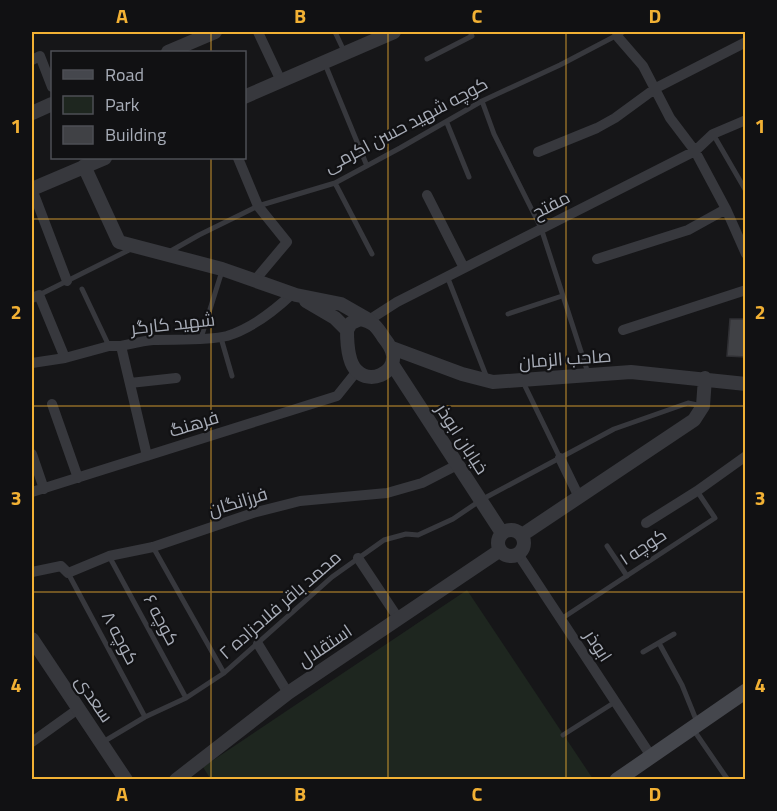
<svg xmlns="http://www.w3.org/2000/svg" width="777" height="811" viewBox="0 0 777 811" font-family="'Titillium Web',Cairo,sans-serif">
	<rect width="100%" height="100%" fill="#161618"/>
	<!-- green -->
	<path fill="#1e261f" d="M467,590L593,779L211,780L203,767Z"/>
	<!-- building -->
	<path fill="#404145" stroke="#303034" stroke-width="1.5" d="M730,319H746V357L727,356Z"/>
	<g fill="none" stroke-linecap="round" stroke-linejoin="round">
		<!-- service -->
		<path stroke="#37383d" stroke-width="5" d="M335,32L344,51
			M427,59L472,36L470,32
			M325,64L367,166
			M482,101L494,134L541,228L588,373
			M447,123L469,177
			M713,134L746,191
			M335,183L372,254
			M169,252L199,235L258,206L335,183L400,148L482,101L560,65L623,32
			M447,276L487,378
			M82,289L109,346
			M39,295L131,249
			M508,314L562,296
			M201,338L222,271
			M221,338L232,376
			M523,382L560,458
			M607,546L627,576
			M153,547L224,673
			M109,556L186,698
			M68,573L145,717
			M561,619L715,518L697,491
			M659,643L682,685L697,722
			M643,652L674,634
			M693,729L728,780
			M563,735L615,702
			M103,742L145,717L186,698L224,673L332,577L384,540L406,534L418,535L453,519L481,500L614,429L688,403L702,406"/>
		<!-- minor -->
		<path stroke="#37383d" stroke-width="10" d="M258,32L281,81
			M617,36L643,66L670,118L695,151L726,209L746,254
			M32,60L40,56L52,87
			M538,152L597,128L615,118L656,88L746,42
			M238,158L258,206L287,242L255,280
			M32,189L67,281
			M427,195L464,268
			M597,259L688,230L726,209
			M32,298L39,295L65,358L109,346H121
			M369,320L397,302L695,151L713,134L746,120
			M623,330L746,290
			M32,363L65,358
			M130,383L176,378
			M52,404L78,478
			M32,454L44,489
			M147,456L121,346C131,344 142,341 153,340C174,339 207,341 227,336C252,328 274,311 292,294
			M560,458L579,497
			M32,492L337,396L357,371
			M646,523L697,491L746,456
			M518,554L651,756
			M358,558L398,618
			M32,572L61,566L68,573L109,556L153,547L253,513L300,501L387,493L422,483L457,465
			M258,644L288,693
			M32,742L78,709"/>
		<!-- tertiary -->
		<path stroke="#37383d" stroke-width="14" d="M168,52L215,32
			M244,97L394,32
			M32,113L52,104
			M84,166L119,242L222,269L296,295L341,304L369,320
			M32,189L105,158
			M306,301L335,318L347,330
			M360,319C373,321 377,327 384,338C388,343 392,348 393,355C395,374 370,384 357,371C348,363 347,342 347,330L351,323Z
			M392,348L462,374L493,382L631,372L746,384
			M392,364L502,533
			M498 543a13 13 0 1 1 26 0a13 13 0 1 1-26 0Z
			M522,535L694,420L703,406L705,378
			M32,639L126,780
			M176,780L288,693L499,551"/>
		<!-- secondary -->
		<path stroke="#45474d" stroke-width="15" d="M617,780L746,691"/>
	</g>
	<!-- grid -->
	<path fill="none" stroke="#f2b134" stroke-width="1.5" stroke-opacity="0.55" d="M211,32V52M388,32V780M566,32V780M211,158V780M32,219H746M32,406H746M32,592H746"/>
	<g text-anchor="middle" stroke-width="4.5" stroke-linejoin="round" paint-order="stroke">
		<!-- street labels -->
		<g font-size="18" fill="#a8adb8" stroke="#111113">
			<text transform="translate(406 125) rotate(-28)" y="6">کوچه شهید حسن اکرمی</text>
			<text transform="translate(551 205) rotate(-27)" y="6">مفتح</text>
			<text transform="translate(173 324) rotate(-6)" y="6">شهید کارگر</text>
			<text transform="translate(565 359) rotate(-4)" y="6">صاحب الزمان</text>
			<text transform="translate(194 424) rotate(-17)" y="6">فرهنگ</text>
			<text transform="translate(462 439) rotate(57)" y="6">خیابان ابوذر</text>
			<text transform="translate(238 502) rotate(-17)" y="6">فرزانگان</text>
			<text transform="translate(643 547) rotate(-33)" y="6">کوچه ۱</text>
			<text transform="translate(280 605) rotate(-41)" y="6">محمد باقر فلاحزاده ۲</text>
			<text transform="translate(161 620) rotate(62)" y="6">کوچه ۶</text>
			<text transform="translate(120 638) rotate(62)" y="6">کوچه ۸</text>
			<text transform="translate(325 646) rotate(-34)" y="6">استقلال</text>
			<text transform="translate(598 646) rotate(57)" y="6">ابوذر</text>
			<text transform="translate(94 699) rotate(56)" y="6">سعدی</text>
		</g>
	</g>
	<!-- border -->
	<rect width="777" height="811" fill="none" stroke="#111113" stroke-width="66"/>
	<!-- legend -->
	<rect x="51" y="51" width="195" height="108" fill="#111113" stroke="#4d4f55" stroke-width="1.5"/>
	<rect x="63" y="70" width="30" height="9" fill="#45474d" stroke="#4d4f55" stroke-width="1.5"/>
	<text x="105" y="81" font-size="18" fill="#a8adb8">Road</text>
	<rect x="63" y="96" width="30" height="18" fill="#1e261f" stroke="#4d4f55" stroke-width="1.5"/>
	<text x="105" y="111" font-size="18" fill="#a8adb8">Park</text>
	<rect x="63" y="126" width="30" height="18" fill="#404145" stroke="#4d4f55" stroke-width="1.5"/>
	<text x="105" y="141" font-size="18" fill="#a8adb8">Building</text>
	<rect x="33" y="33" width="711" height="745" fill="none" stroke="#f2b134" stroke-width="2"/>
	<g font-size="20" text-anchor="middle" font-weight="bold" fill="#f2b134">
		<text x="122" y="23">A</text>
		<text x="300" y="23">B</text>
		<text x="477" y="23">C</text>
		<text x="655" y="23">D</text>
		<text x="16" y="133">1</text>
		<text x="760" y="133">1</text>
		<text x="16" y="319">2</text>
		<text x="760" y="319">2</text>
		<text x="16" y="505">3</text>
		<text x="760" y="505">3</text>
		<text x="16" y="692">4</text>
		<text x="760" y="692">4</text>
		<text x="122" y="801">A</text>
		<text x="300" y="801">B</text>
		<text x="477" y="801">C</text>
		<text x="655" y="801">D</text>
	</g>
</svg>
